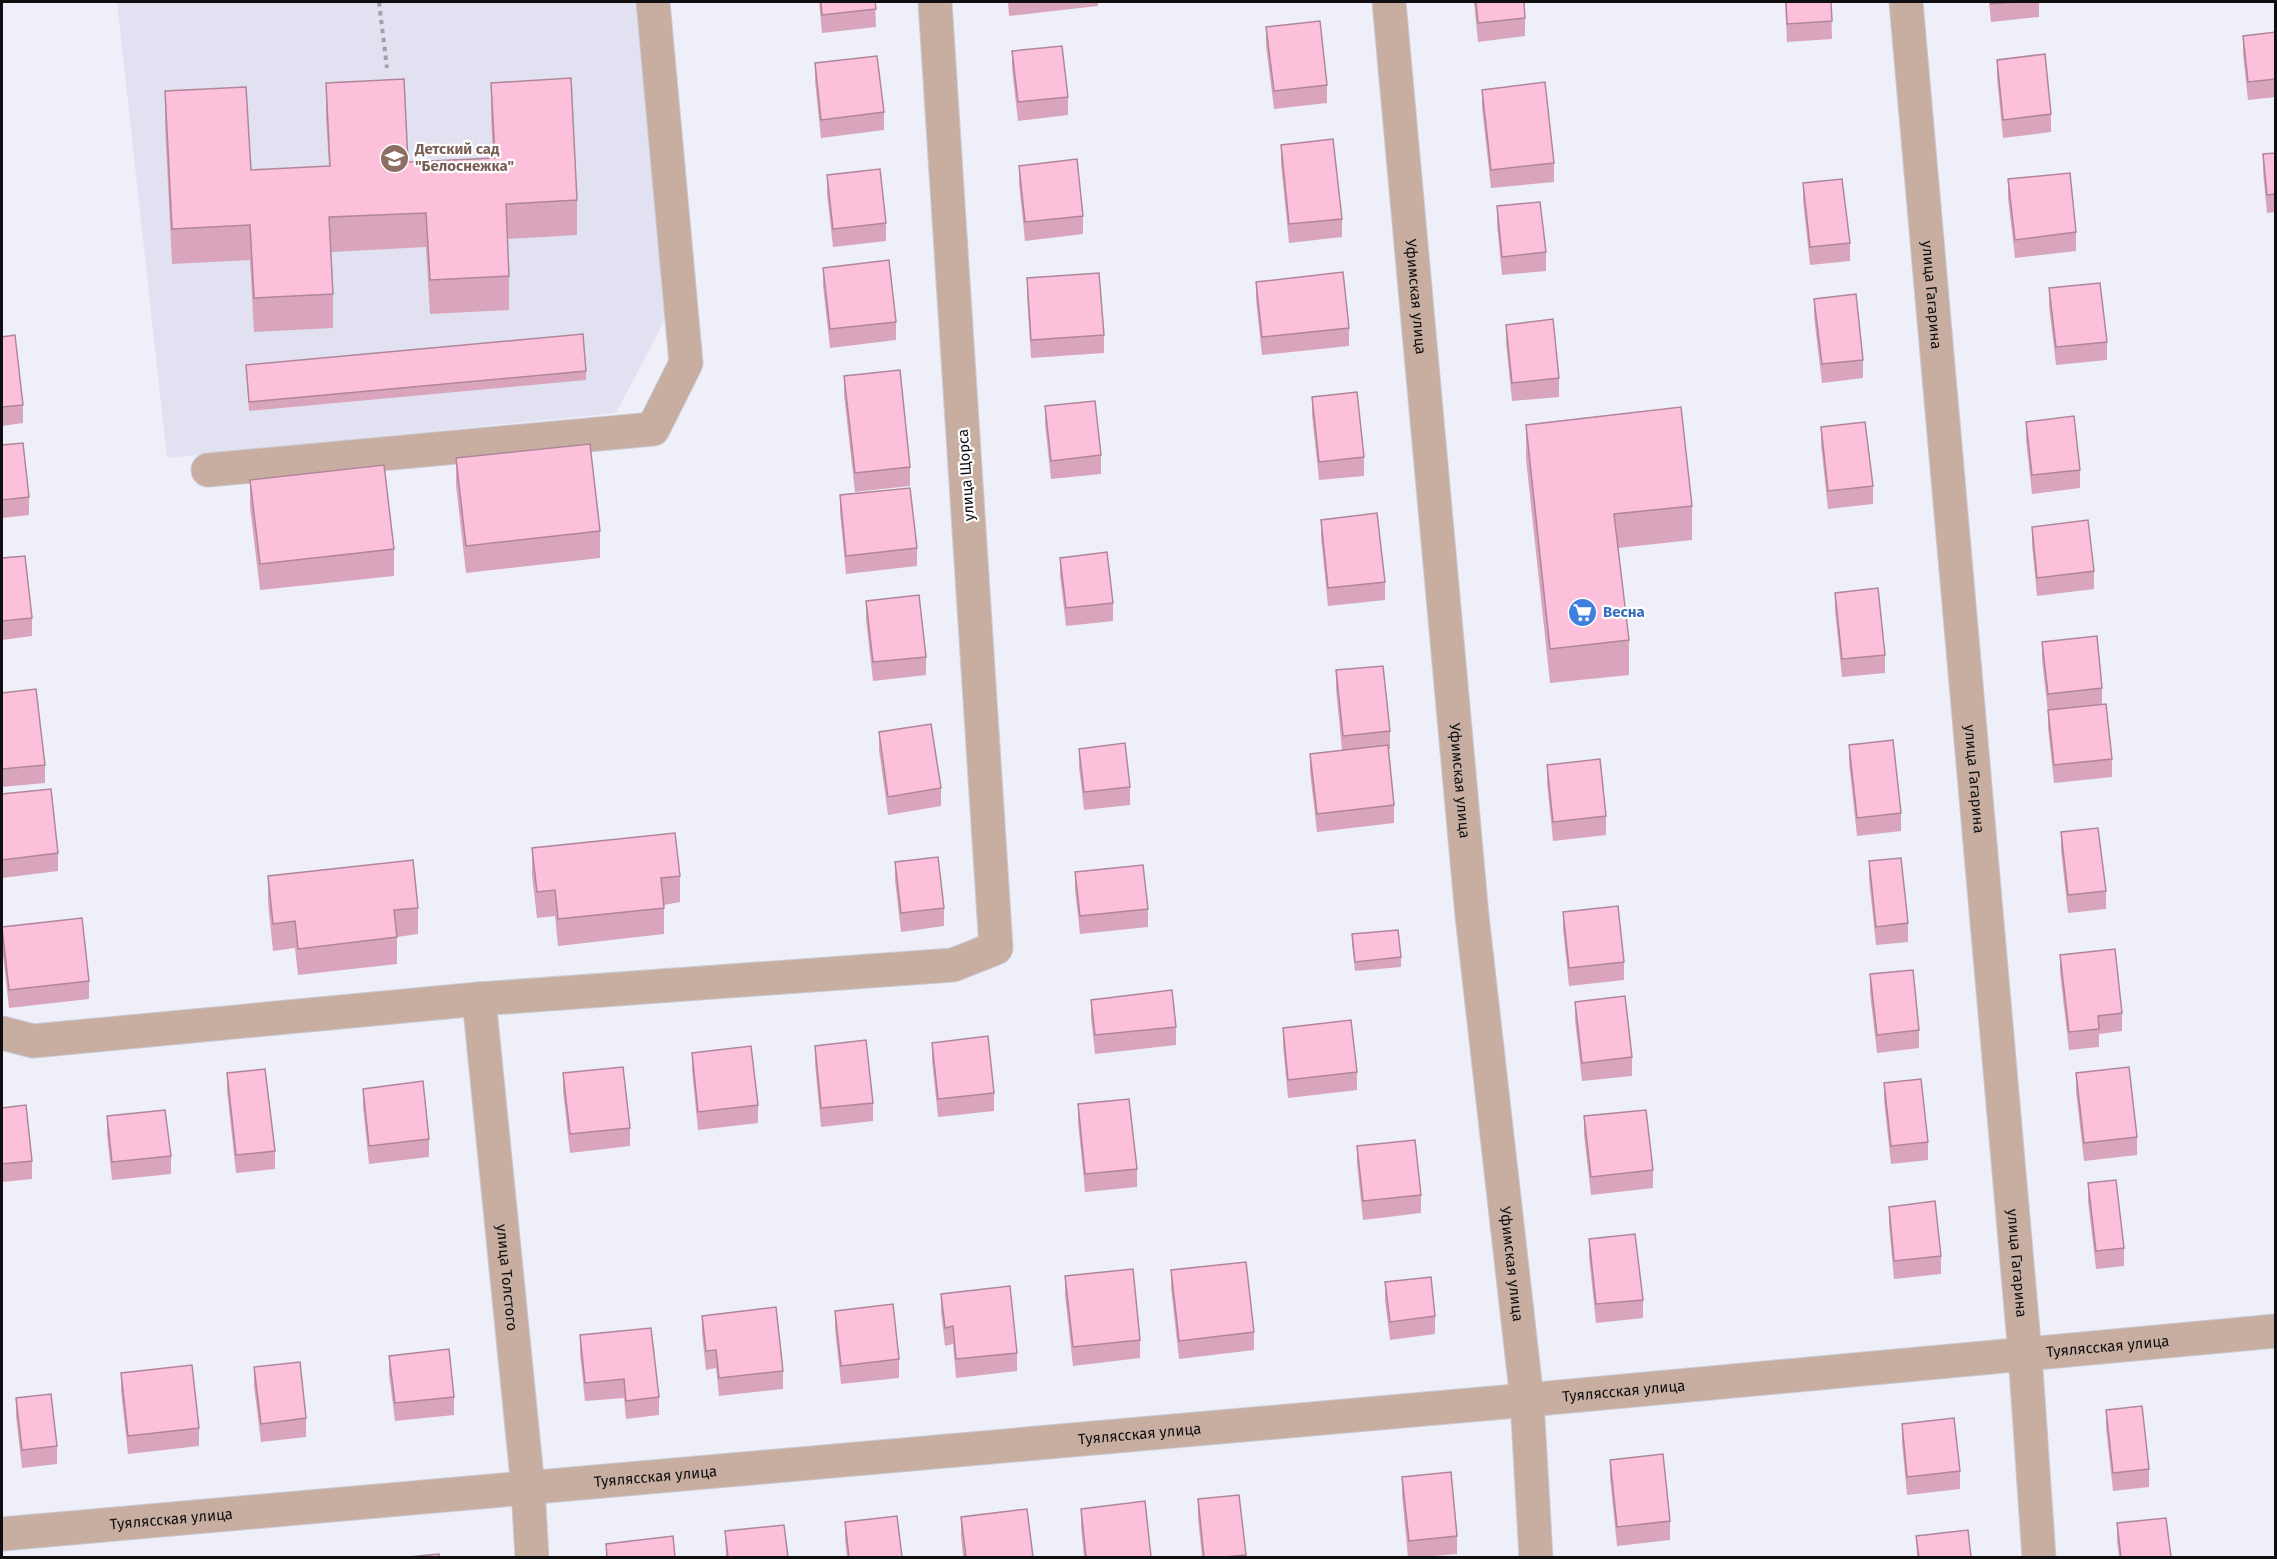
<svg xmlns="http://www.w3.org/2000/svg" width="2277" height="1559" viewBox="0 0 2277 1559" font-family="'Fira Sans',sans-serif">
	<rect width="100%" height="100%" fill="#efeffa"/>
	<!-- built -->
	<path fill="#e1e1f2" d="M117,2H640L668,314L616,413L167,458Z"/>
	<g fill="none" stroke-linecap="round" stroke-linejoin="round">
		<defs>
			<g id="minor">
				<path id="s1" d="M1389,2L1472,916L1527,1400L1536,1558"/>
				<path id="s2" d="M1906,2L2025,1354L2039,1558"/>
				<path d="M208,470L653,429L686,363L653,2"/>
				<path id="s3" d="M479,999L528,1488L532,1558"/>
				<path d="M2,1033L33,1041L479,999L953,965L996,948L935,2"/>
				<path id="s4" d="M2,1534L1527,1400L2276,1331"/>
			</g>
		</defs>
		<!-- minor casing -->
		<use href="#minor" stroke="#cbcbd5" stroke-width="35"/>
		<!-- path -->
		<path stroke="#a1a1aa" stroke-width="4" stroke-dasharray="4.5 4.5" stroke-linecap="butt" d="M379,2L387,68"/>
		<!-- minor -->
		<use href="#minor" stroke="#c7aea1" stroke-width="33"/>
	</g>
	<!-- wall -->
	<path fill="#d9a5bc" d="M819,2H875L876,27L822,33Z
		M1008,2H1098V6L1009,16Z
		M1474,2H1524L1525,18V36L1478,42Z
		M1785,2H1831L1832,39L1787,42Z
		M1989,2H2039V17L1991,22Z
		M1266,27L1327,85V103L1274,109L1266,46Z
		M2276,32V97L2248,100L2243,54V36Z
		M1012,51L1068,97V115L1018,121L1012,69Z
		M1997,60L2051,114V132L2003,138L1997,78Z
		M815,63L884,112V130L821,138L815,81Z
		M326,83L408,162L493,158L491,117V83L577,200V235L507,239L509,276V310L430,314L426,247L331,252L333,294V328L254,332L250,260L172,264L165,126V91L251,170L329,166L326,118Z
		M1482,90L1554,163V182L1491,188L1482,108Z
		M1281,145L1342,219V237L1289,243L1281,164Z
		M2276,153V212L2267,213L2263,172V154Z
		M1019,166L1083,216V234L1025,241L1019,184Z
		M827,175L886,223V241L833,247L827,194Z
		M2008,179L2076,232V251L2015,258L2008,198Z
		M1803,183L1850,243V261L1810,265L1803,201Z
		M1497,206L1546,252V271L1502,275L1497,225Z
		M823,268L896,322V340L830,348L823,286Z
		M1027,278L1104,335V353L1031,358L1027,296Z
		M1256,282L1349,328V346L1262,355L1256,300Z
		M2049,288L2107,342V360L2056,365L2049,306Z
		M1814,299L1863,360V378L1822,383L1814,317Z
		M1506,325L1559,378V397L1512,401L1506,343Z
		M2,337L23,405V423L2,426Z
		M246,365L586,371V380L249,411Z
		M844,376L910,467V486L855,492L844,395Z
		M1312,397L1364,457V476L1319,480L1312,415Z
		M1045,406L1101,455V474L1051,479L1045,424Z
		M2026,422L2080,470V488L2032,494L2026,440Z
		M1526,425L1692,506V540L1618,548L1629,640V675L1550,683L1526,459Z
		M1821,427L1873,486V504L1828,509L1821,445Z
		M2,445L29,497V515L2,518Z
		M456,458L600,531V558L466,573L456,485Z
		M250,480L394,549V576L260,590L250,507Z
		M840,495L917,548V566L846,574L840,513Z
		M1321,520L1385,582V600L1328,606L1321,538Z
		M2032,527L2094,571V589L2037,596L2032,545Z
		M2,558L32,618V636L2,640Z
		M1060,558L1113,603V621L1066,626L1060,576Z
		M1835,593L1885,655V673L1842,677L1835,611Z
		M866,601L926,657V675L873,681L866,620Z
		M2042,642L2102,688V704L2112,759V777L2054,783L2048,728V713L2042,660Z
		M1336,670L1390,731V749H1388L1394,805V823L1317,832L1310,772V754L1342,750L1336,689Z
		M2,693L45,765V783L2,787Z
		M879,732L941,788V806L888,815L879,750Z
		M1849,745L1901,813V831L1857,836L1849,763Z
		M1079,749L1130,787V805L1084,810L1079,767Z
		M1547,765L1606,816V835L1553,841L1547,783Z
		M2,794L58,853V871L2,878Z
		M2061,832L2106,891V909L2068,913L2061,851Z
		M532,848L680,876V902L664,905V934L558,946L555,916L537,918L532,875Z
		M1869,861L1908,923V942L1876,945L1869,879Z
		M895,862L944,908V926L901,932L895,880Z
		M1075,872L1148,909V927L1080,934L1075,890Z
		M268,876L418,908V934L397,937V964L298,975L295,948L273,951L268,903Z
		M1563,912L1624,962V980L1569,986L1563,930Z
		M2,927L89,981V999L9,1008L2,946Z
		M1352,934L1401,957V967L1355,971L1352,944Z
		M2060,955L2122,1013V1031L2099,1034V1047L2069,1050L2060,973Z
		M1870,974L1919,1030V1048L1877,1053L1870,993Z
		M1091,1000L1176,1027V1045L1095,1054L1091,1018Z
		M1575,1002L1632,1057V1076L1582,1081L1575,1020Z
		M1283,1028L1357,1072V1090L1288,1098L1283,1046Z
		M932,1043L994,1093V1111L938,1117L932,1061Z
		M815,1046L873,1103V1121L821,1127L815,1064Z
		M692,1053L758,1105V1123L698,1130L692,1071Z
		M227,1073L275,1151V1169L236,1173L227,1091Z
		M563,1073L630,1128V1146L570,1153L563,1092Z
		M2076,1073L2137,1137V1155L2084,1161L2076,1092Z
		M1884,1083L1928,1142V1160L1891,1164L1884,1101Z
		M363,1089L429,1139V1157L369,1164L363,1107Z
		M1078,1104L1137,1169V1187L1085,1192L1078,1122Z
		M2,1108L32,1161V1179L2,1182Z
		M107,1116L171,1156V1174L112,1180L107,1135Z
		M1584,1116L1653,1170V1188L1591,1195L1584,1135Z
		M1357,1146L1421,1195V1213L1363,1220L1357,1164Z
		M2088,1183L2124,1248V1266L2096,1269L2088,1201Z
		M1889,1207L1941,1256V1274L1894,1279L1889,1225Z
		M1589,1239L1643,1300V1318L1596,1323L1589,1257Z
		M1171,1270L1254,1332V1350L1179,1359L1171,1288Z
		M1065,1276L1140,1340V1358L1073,1366L1065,1295Z
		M1385,1282L1435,1316V1334L1390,1340L1385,1301Z
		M941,1294L1017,1353V1371L956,1378L953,1344L945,1346L941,1312Z
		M835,1311L899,1359V1378L841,1384L835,1329Z
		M702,1316L783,1371V1389L719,1396L716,1368L706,1370L702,1334Z
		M580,1335L659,1397V1415L626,1419L624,1398L585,1401L580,1354Z
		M389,1356L454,1397V1415L395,1421L389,1374Z
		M254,1367L306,1418V1437L261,1442L254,1386Z
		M121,1373L199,1428V1446L128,1454L121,1391Z
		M16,1398L57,1446V1464L22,1468L16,1416Z
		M2106,1410L2149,1469V1487L2113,1491L2106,1428Z
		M1902,1424L1960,1471V1489L1907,1495L1902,1443Z
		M1610,1460L1670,1521V1540L1617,1546L1610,1478Z
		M1402,1477L1457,1536V1554L1422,1557H1408L1402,1495Z
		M1239,1495L1246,1557H1202L1198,1518V1499Z
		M1081,1509L1151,1557H1084L1081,1527Z
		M961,1517L1033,1557H963L961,1535Z
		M845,1522L902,1557H847L845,1540Z
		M2117,1523L2171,1557H2119L2117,1542Z
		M725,1531L788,1557H726Z
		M1916,1536L1971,1557H1917Z"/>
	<!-- building -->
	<path fill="#fcc0db" stroke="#b08699" stroke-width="1.5" d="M821,2H875L876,9L822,15Z
		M1476,2H1524L1525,18L1478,23Z
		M1786,2H1831L1832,21L1787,24Z
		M1991,2H2014L1991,4Z
		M1320,21L1327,85L1274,91L1266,27Z
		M2276,32V79L2248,82L2243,36Z
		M1062,46L1068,97L1018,102L1012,51Z
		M2045,54L2051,114L2003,120L1997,60Z
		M877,56L884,112L821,120L815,63Z
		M571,78L577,200L506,204L509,276L430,280L426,213L329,217L333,294L254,298L250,225L172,229L165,91L246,87L251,170L330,166L326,83L404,79L408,162L495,158L491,83Z
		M1545,82L1554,163L1491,170L1482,90Z
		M1333,139L1342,219L1289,224L1281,145Z
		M2276,153V194L2267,195L2263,154Z
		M1077,159L1083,216L1025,222L1019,166Z
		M880,169L886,223L833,229L827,175Z
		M2070,173L2076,232L2015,240L2008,179Z
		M1842,179L1850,243L1810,247L1803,183Z
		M1540,202L1546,252L1502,257L1497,206Z
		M889,260L896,322L830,329L823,268Z
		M1343,272L1349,328L1262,337L1256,282Z
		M1099,273L1104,335L1031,340L1027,278Z
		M2100,283L2107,342L2056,347L2049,288Z
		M1856,294L1863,360L1822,364L1814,299Z
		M1553,319L1559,378L1512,383L1506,325Z
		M583,334L586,371L249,402L246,365Z
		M15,335L23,405L2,407V337Z
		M900,370L910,467L855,473L844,376Z
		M1357,392L1364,457L1319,462L1312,397Z
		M1095,401L1101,455L1051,461L1045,406Z
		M1681,407L1692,506L1614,514L1629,640L1550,649L1526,425Z
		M2074,416L2080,470L2032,475L2026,422Z
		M1865,422L1873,486L1828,491L1821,427Z
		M23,443L29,497L2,500V445Z
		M590,444L600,531L466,546L456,458Z
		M384,465L394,549L260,564L250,480Z
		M910,488L917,548L846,556L840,495Z
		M1377,513L1385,582L1328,588L1321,520Z
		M2088,520L2094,571L2037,578L2032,527Z
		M1107,552L1113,603L1066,608L1060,558Z
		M25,556L32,618L2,621V558Z
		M1878,588L1885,655L1842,659L1835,593Z
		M919,595L926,657L873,662L866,601Z
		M2097,636L2102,688L2048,694L2042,642Z
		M1383,666L1390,731L1343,736L1336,670Z
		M36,689L45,765L2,769V693Z
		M2106,704L2112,759L2054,765L2048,710Z
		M931,724L941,788L888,797L879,732Z
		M1893,740L1901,813L1857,818L1849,745Z
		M1125,743L1130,787L1084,792L1079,749Z
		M1388,745L1394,805L1317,814L1310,754Z
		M1600,759L1606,816L1553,822L1547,765Z
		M51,789L58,853L2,860V794Z
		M2098,828L2106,891L2068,895L2061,832Z
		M675,833L680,876L661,878L664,908L558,919L555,890L537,892L532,848Z
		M938,857L944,908L901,913L895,862Z
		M1901,858L1908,923L1876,927L1869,861Z
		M413,860L418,908L394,910L397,937L298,949L295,921L273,924L268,876Z
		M1143,865L1148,909L1080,916L1075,872Z
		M1618,906L1624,962L1569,968L1563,912Z
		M82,918L89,981L9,990L2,927Z
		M1398,930L1401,957L1355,962L1352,934Z
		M2115,949L2122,1013L2098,1016L2099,1029L2069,1032L2060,955Z
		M1913,970L1919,1030L1877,1035L1870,974Z
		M1172,990L1176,1027L1095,1035L1091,1000Z
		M1625,996L1632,1057L1582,1063L1575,1002Z
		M1351,1020L1357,1072L1288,1080L1283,1028Z
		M988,1036L994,1093L938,1099L932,1043Z
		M866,1040L873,1103L821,1108L815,1046Z
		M751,1046L758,1105L698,1112L692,1053Z
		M623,1067L630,1128L570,1134L563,1073Z
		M2129,1067L2137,1137L2084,1143L2076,1073Z
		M265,1069L275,1151L236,1155L227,1073Z
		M1921,1079L1928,1142L1891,1146L1884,1083Z
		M423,1081L429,1139L369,1146L363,1089Z
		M1129,1099L1137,1169L1085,1174L1078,1104Z
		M26,1105L32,1161L2,1164V1108Z
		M165,1110L171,1156L112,1162L107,1116Z
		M1646,1110L1653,1170L1591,1177L1584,1116Z
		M1415,1140L1421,1195L1363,1201L1357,1146Z
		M2116,1180L2124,1248L2096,1251L2088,1183Z
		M1935,1201L1941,1256L1894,1261L1889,1207Z
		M1635,1234L1643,1300L1596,1304L1589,1239Z
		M1246,1262L1254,1332L1179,1341L1171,1270Z
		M1133,1269L1140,1340L1073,1347L1065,1276Z
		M1431,1277L1435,1316L1390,1322L1385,1282Z
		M1010,1286L1017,1353L956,1359L953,1326L945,1328L941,1294Z
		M893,1304L899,1359L841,1366L835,1311Z
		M776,1307L783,1371L719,1378L716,1350L706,1351L702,1316Z
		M651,1328L659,1397L626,1401L624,1379L585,1383L580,1335Z
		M449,1349L454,1397L395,1403L389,1356Z
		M300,1362L306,1418L261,1424L254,1367Z
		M192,1365L199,1428L128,1436L121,1373Z
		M51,1394L57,1446L22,1450L16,1398Z
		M2142,1406L2149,1469L2113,1473L2106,1410Z
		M1954,1418L1960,1471L1907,1477L1902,1424Z
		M1663,1454L1670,1521L1617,1527L1610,1460Z
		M1451,1472L1457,1536L1409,1541L1402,1477Z
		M1239,1495L1246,1555L1225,1557H1204L1198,1499Z
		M1145,1501L1151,1557H1086L1081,1509Z
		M1027,1509L1033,1557H966L961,1517Z
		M897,1516L902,1557H849L845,1522Z
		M2166,1518L2171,1557H2121L2117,1523Z
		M784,1525L788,1557H728L725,1531Z
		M1968,1530L1971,1557H1919L1916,1536Z
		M673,1536L675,1557H607L606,1544Z
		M439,1554L440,1557H408Z"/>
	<!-- icons -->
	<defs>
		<symbol id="school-disc" viewBox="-11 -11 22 22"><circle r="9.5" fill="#8d6e63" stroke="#fefefe"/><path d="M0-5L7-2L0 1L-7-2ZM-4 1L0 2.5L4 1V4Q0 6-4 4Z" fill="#fff"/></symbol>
		<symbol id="supermarket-disc" viewBox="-11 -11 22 22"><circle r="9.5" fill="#3f7fe0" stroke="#fefefe"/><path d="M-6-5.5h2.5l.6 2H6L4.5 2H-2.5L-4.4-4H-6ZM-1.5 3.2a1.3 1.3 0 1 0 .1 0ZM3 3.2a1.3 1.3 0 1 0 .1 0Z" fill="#fff"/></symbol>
	</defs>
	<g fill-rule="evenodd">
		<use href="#school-disc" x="378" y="142" width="33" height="33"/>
		<use href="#supermarket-disc" x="1566" y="596" width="33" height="33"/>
	</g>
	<g text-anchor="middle" stroke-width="4.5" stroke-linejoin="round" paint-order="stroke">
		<!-- education labels -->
		<g font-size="15" font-weight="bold" fill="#785e54" stroke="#fefefe" text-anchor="start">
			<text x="415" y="154">Детский сад<tspan x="415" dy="17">"Белоснежка"</tspan></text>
		</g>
		<!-- street labels -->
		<g font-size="15" fill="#0f0f12" stroke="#fefefe">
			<text dy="5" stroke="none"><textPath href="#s2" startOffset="294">улица Гагарина</textPath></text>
			<text dy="5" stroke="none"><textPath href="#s1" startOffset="296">Уфимская улица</textPath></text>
			<text transform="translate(966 475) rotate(-94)" y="5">улица Щорса</text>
			<text dy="5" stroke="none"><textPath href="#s2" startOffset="780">улица Гагарина</textPath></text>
			<text dy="5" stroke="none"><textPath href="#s1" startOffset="782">Уфимская улица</textPath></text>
			<text dy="5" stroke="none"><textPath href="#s1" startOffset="1268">Уфимская улица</textPath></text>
			<text dy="5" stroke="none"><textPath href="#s2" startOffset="1266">улица Гагарина</textPath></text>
			<text dy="5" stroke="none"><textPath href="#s3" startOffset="280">улица Толстого</textPath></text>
			<text dy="5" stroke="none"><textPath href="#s4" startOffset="2114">Туялясская улица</textPath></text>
			<text dy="5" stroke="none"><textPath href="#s4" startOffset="1628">Туялясская улица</textPath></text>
			<text dy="5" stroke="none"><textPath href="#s4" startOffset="1142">Туялясская улица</textPath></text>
			<text dy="5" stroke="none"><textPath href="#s4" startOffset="656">Туялясская улица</textPath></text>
			<text dy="5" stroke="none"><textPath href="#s4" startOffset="170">Туялясская улица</textPath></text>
		</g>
		<!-- shop labels -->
		<g font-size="15" font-weight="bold" fill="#366cbe" stroke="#fefefe" text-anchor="start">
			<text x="1603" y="617">Весна</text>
		</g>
	</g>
	<!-- border -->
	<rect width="2277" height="1559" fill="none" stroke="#0f0f12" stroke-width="6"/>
</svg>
